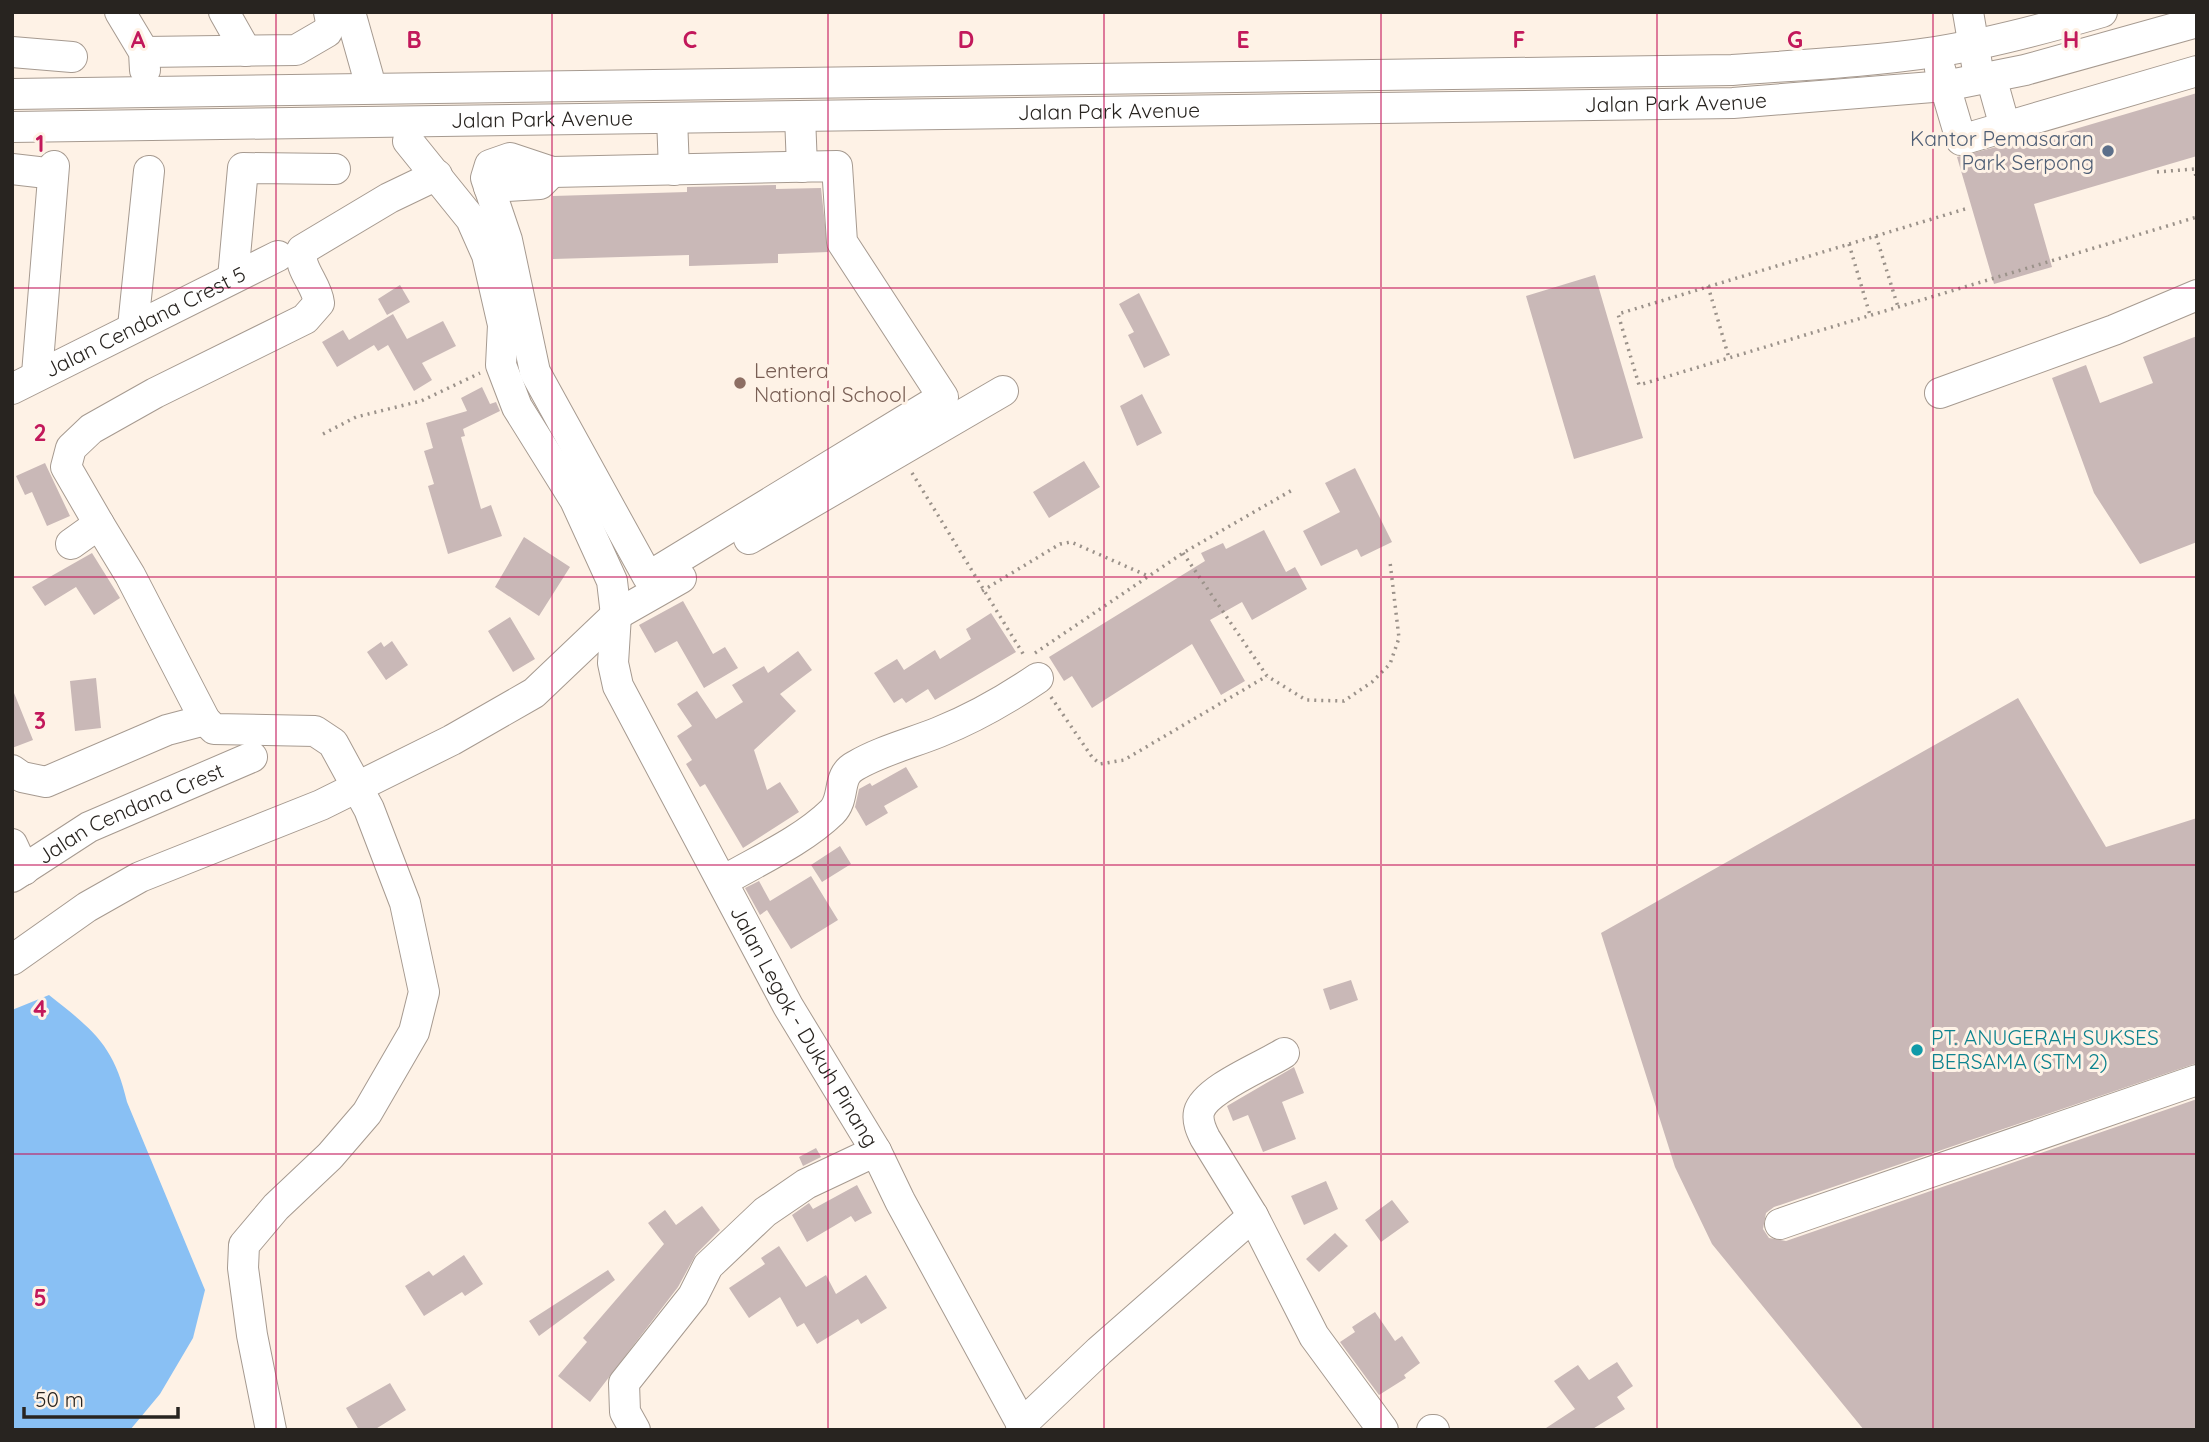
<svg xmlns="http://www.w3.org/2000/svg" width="2209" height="1442" viewBox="0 0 2209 1442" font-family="Quicksand,sans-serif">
	<rect width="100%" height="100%" fill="#fef2e6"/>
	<!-- water -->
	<path fill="#89c0f4" d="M49,995C93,1030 114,1045 127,1102L205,1290L193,1338L160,1394L130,1430H12V1010Z"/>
	<!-- building -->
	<path fill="#c9b8b7" d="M2197,93V156L2034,204L2052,267L1994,284L1957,157L2016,142L2018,146Z
		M776,185V189L821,188L828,252L778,254V263L689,266V255L553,259V196L687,192V187Z
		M1595,275L1643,438L1574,459L1526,296Z
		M400,285L410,302L387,315L378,299Z
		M1139,293L1170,355L1144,368L1128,335L1134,332L1119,304Z
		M393,314L407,339L443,321L456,346L422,363L432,380L414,391L388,345L378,351L374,345L337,367L322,342L343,330L349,340Z
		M2197,336V542L2140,564L2094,493L2052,378L2086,365L2100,403L2153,383L2143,357Z
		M482,387L490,404L496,402L500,411L463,429L465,436L461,437L481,509L491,505L502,536L448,554L428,486L434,484L424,451L433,448L426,423L467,411L461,398Z
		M1142,394L1162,433L1137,446L1120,406Z
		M1084,461L1100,487L1049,518L1033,492Z
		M45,463L70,516L47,526L32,492L25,495L16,476Z
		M1355,468L1392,542L1361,557L1357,549L1321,566L1303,531L1340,512L1325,483Z
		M1264,530L1286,572L1295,567L1307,589L1252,620L1242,602L1210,620L1245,681L1221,695L1192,644L1092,708L1072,676L1064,681L1049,657L1205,561L1201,553L1223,543L1226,549Z
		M524,537L570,567L539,616L495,587Z
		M92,553L120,598L94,615L76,587L45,606L32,587Z
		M683,601L713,654L725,647L738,668L704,688L677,641L655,653L639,625Z
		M991,613L1016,652L935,700L928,689L906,703L902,698L894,703L874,673L897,659L904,670L935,650L940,659L971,639L966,629Z
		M510,617L535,659L513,672L488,631Z
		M392,641L408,665L386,680L367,652L381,642L384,647Z
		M798,651L812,670L780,694L796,711L754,750L767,790L780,782L799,812L743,848L705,784L700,787L686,764L692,760L677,736L692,726L677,704L697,691L716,719L743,702L732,685L764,666L768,673Z
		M96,678L101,728L75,731L70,681Z
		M12,688L33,740L12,748Z
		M2018,698L2106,847L2197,818V1063L1774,1207L1766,1213L1763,1229L1769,1238L1786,1241L2197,1099V1430H1864L1712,1244L1675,1167L1601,933Z
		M906,767L918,787L884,806L888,813L866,826L855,807L859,789L870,783L872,786Z
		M840,846L851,864L822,882L811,865Z
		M811,876L838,920L791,949L767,910L760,915L745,888L759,881L770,901Z
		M1351,980L1358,1000L1330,1010L1323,989Z
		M1294,1067L1304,1093L1282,1102L1296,1139L1263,1152L1248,1115L1233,1121L1227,1106Z
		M816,1148L821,1157L803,1166L799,1157Z
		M1326,1181L1338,1209L1304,1225L1291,1196Z
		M857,1185L872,1213L855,1222L851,1216L807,1242L792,1215L809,1203L813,1209Z
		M1392,1200L1409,1222L1381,1242L1365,1220Z
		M702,1206L720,1230L696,1254L678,1287L590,1402L558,1376L587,1342L583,1338L664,1244L648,1223L665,1210L676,1225Z
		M1335,1233L1348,1246L1319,1272L1306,1259Z
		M779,1246L806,1287L826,1275L836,1294L866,1275L887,1308L861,1324L858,1319L817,1344L804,1323L797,1327L780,1297L749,1318L729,1288L765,1264L761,1258Z
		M464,1255L483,1284L465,1296L462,1292L424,1316L405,1286L429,1271L433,1276Z
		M608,1270L615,1280L539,1336L529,1321Z
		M1375,1312L1395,1341L1402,1336L1420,1363L1404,1375L1406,1378L1379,1395L1340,1342L1355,1332L1352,1327Z
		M1617,1362L1633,1386L1617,1397L1625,1409L1591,1430H1543L1575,1409L1554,1381L1578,1365L1589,1380Z
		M390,1383L406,1410L374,1430H359L346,1408Z"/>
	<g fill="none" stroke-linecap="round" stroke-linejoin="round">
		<defs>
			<g id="minor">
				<path d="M120,12L144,52L145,70"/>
				<path d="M224,12L246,51"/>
				<path d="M350,12L368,76"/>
				<path d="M1968,12L1977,65"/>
				<path d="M12,52L72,57"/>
				<path d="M144,52L296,50L327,32L331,22L329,12"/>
				<path d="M1940,69L1961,140L2197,71"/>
				<path d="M1991,77L2005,127"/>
				<path d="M12,94L1732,70C1800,65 1868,62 1935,52C1992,43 2047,28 2102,12"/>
				<path d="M800,116L802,167"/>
				<path d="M672,118L674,170"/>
				<path id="s1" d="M12,127L1733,103L1945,86L2025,70L2197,22"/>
				<path id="s2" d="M408,141L471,219L487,255L503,325L501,365L517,407L575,500L612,581L616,615L613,663L618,686L788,1006L876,1151L900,1201L1025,1430"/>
				<path d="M510,158L552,172L837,166L842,242L943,397L648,577L535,372L507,240L486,178L490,165Z"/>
				<path d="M12,169L38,172"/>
				<path d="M489,187L540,184L552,172"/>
				<path d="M233,278L243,168L335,169"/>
				<path d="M133,327L149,171"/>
				<path d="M37,374L54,166"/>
				<path id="s3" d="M12,389L278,256"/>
				<path d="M1940,393L2114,330L2197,295"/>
				<path d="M99,524L130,575L205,720L214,729L315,731L333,743L369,809L405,903L424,992L414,1032L367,1113L330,1156L276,1207L244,1245L243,1268L252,1335L271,1430"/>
				<path d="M749,539L1003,391"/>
				<path d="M71,544L99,524L66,467L71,448L91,429L155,393L305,319L319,303C317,284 298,269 302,250L389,198L437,175"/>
				<path d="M12,770L22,777L46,782L167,730L205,720"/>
				<path d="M12,844L24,870"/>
				<path id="s4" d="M12,877L89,827L252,757"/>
				<path d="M723,881C759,860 802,841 832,812C846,798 836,776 855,766C880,751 912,743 939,732C974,718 1007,699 1038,678"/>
				<path d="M12,960L87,907L140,877L321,805L452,740L534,693L616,615L681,578"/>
				<path d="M1253,1216L1205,1138C1201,1130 1197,1121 1199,1112C1205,1089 1264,1066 1284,1053"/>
				<path d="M1780,1224L2197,1080"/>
				<path d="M1021,1425L1099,1351L1253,1216L1314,1336L1383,1430"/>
				<path d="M635,1430L625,1412L624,1383L693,1296L708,1266L765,1212L806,1184L876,1151"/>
				<path d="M1432,1430H1434"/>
			</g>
		</defs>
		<!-- minor casing -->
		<use href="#minor" stroke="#a69a90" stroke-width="32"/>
		<!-- path -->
		<path stroke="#9b928a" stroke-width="3.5" stroke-dasharray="2 5" stroke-linecap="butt" d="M2157,172L2194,169L2197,180
			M1965,209L1618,314L1639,385L2197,217
			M1876,236L1898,307
			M1849,244L1870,315
			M1708,286L1729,358
			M323,434L356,417L421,401L480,373
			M912,473L1025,657
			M1183,553L1267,676L1306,700L1344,701L1372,682L1390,664L1399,638L1390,562
			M982,591L1060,544L1071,542L1148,576
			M1035,653L1183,553L1294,489
			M1051,697L1092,757L1100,764L1124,760L1267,676"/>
		<!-- minor -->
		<use href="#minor" stroke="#fff" stroke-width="30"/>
	</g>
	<!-- grid -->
	<path fill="none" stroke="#c2185b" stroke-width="2" stroke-opacity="0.55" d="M276,12V1430M552,12V1430M828,12V1430M1104,12V1430M1381,12V1430M1657,12V1430M1933,12V1430M12,288H2197M12,577H2197M12,865H2197M12,1154H2197"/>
	<!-- markers -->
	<circle fill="#5c6f8a" stroke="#fef2e6" stroke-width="2.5" cx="2108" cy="151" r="7"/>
	<circle fill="#8d6e63" stroke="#fef2e6" stroke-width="2.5" cx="740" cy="383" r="7"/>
	<circle fill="#0f9aa8" stroke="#fef2e6" stroke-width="2.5" cx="1917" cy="1050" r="7"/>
	<g text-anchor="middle" stroke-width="6" stroke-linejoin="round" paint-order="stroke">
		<!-- street labels -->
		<g font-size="21" fill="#282420" stroke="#fef2e6">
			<text dy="7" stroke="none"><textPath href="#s1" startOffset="1664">Jalan Park Avenue</textPath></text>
			<text dy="7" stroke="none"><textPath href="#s1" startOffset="1097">Jalan Park Avenue</textPath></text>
			<text dy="7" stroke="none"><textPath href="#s1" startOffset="530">Jalan Park Avenue</textPath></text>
			<text dy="7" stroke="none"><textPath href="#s3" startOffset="149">Jalan Cendana Crest 5</textPath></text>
			<text dy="7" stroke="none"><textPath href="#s4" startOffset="135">Jalan Cendana Crest</textPath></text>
			<text dy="7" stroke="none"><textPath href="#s2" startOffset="989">Jalan Legok - Dukuh Pinang</textPath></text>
		</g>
		<!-- service labels -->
		<g font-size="21" fill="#4e5e75" stroke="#fef2e6" text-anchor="end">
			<text x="2094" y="146">Kantor Pemasaran<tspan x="2094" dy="24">Park Serpong</tspan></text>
		</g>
		<!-- education labels -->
		<g font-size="21" fill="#785e54" stroke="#fef2e6" text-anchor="start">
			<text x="754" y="378">Lentera<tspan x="754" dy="24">National School</tspan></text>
		</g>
		<!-- culture labels -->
		<g font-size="21" fill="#0d838f" stroke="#fef2e6" text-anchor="start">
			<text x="1931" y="1045">PT. ANUGERAH SUKSES<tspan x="1931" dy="24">BERSAMA (STM 2)</tspan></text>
		</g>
	</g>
	<g font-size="23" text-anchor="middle" font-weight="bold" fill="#c2185b" stroke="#fef2e6" stroke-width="6" stroke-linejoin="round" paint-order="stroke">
		<text x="138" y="48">A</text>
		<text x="414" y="48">B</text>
		<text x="690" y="48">C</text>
		<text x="966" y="48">D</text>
		<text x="1243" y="48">E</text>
		<text x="1519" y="48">F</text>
		<text x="1795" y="48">G</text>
		<text x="2071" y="48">H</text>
		<text x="40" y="152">1</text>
		<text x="40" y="441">2</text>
		<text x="40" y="729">3</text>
		<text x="40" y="1017">4</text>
		<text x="40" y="1306">5</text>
	</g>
	<!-- border -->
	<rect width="2209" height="1442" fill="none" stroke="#282420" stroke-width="28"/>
	<!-- scale -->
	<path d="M24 1407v10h154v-10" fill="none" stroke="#282420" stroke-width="3.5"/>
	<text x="35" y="1407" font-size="21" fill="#282420" stroke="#fef2e6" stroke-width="5" paint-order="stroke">50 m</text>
</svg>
